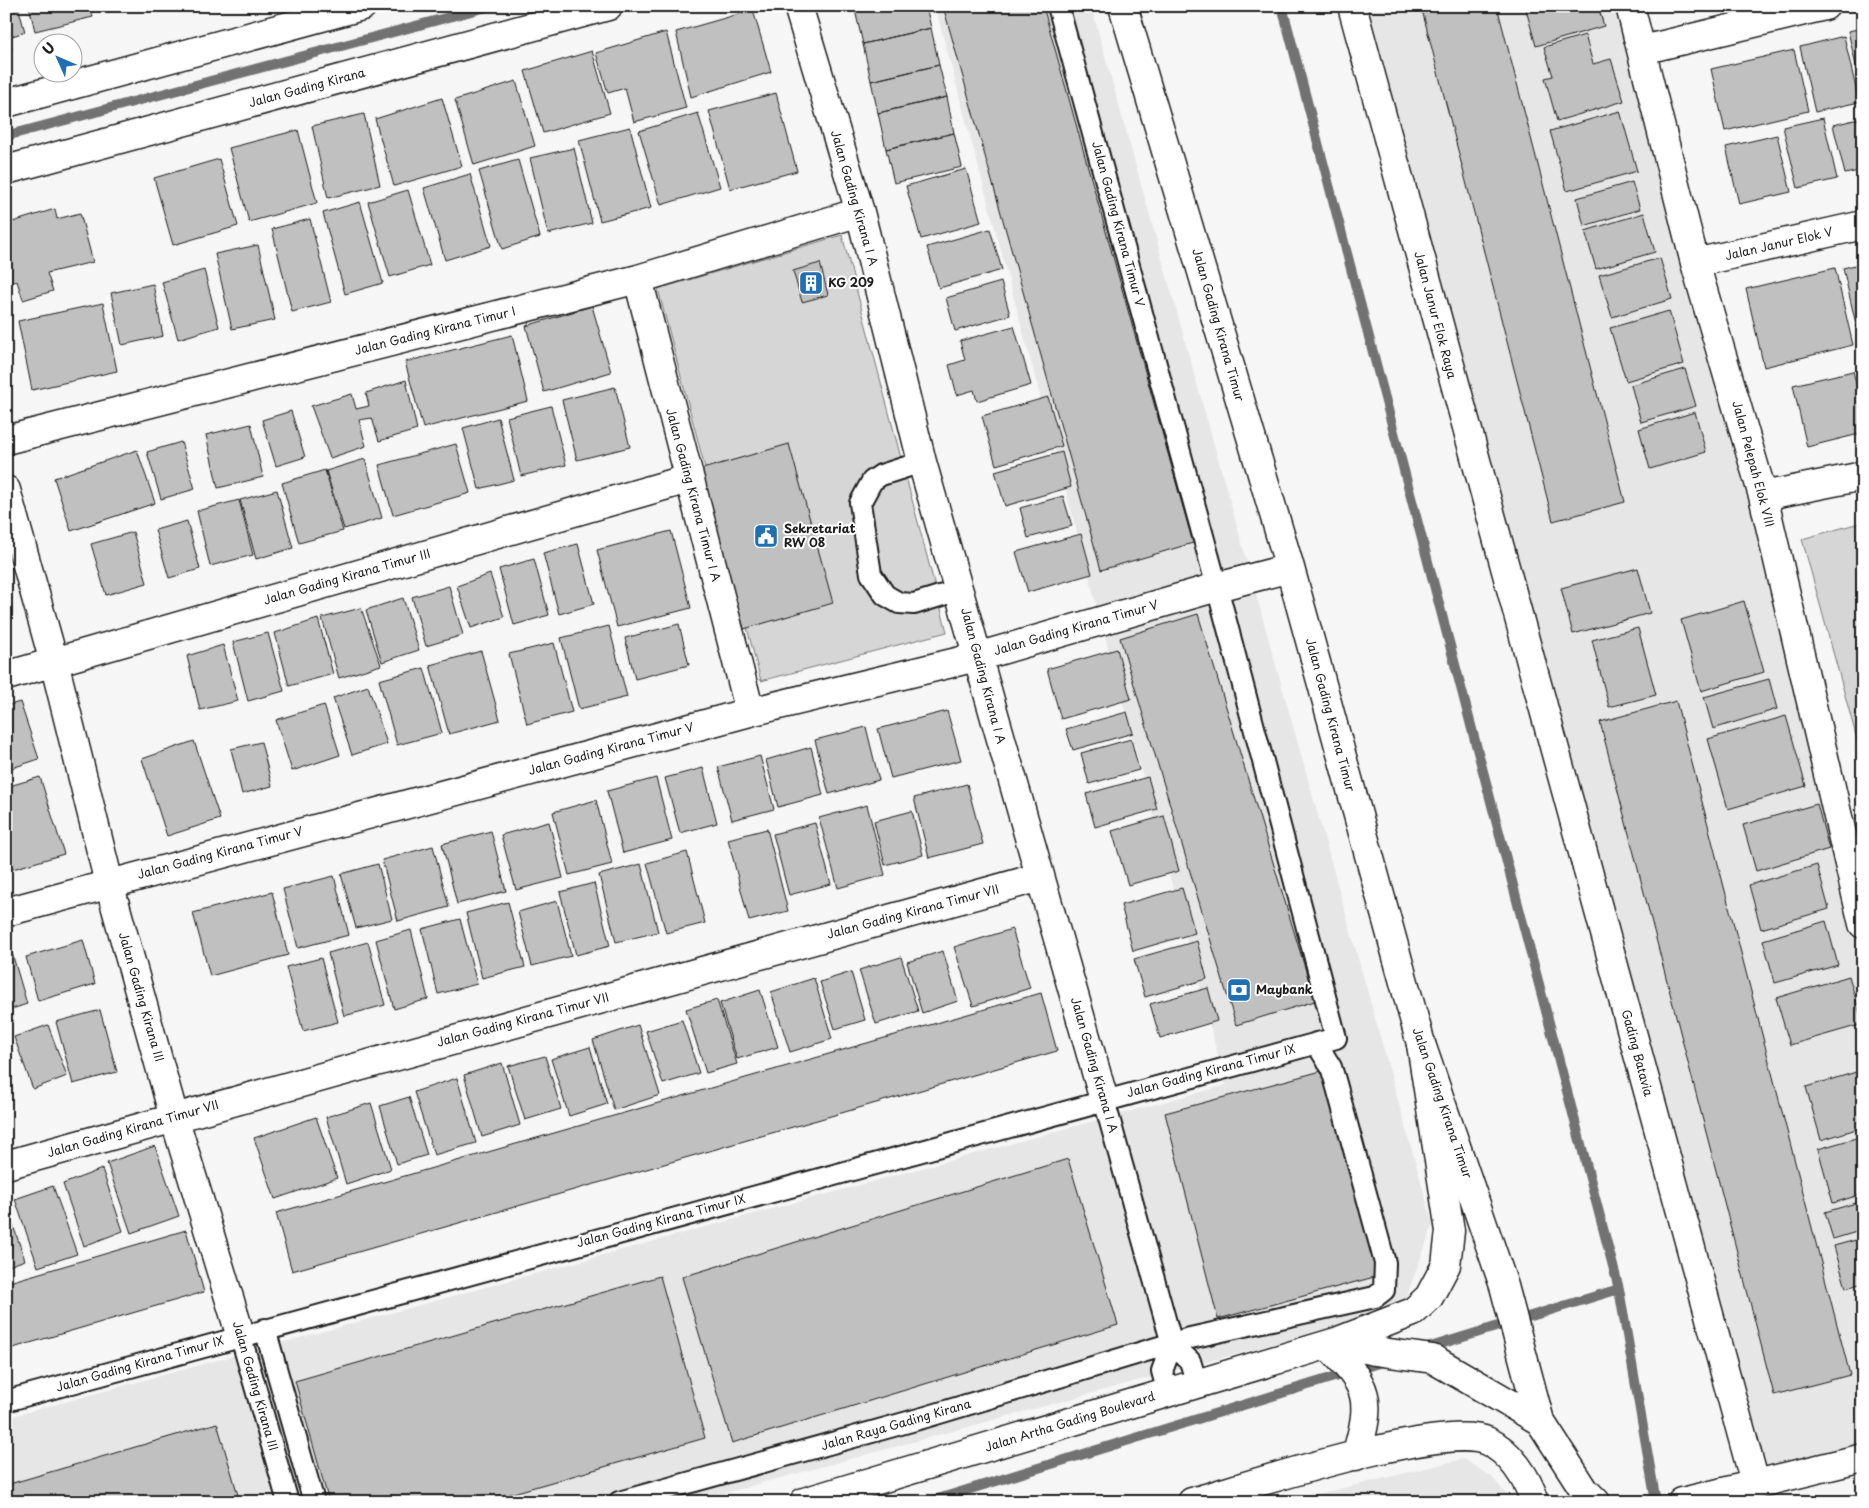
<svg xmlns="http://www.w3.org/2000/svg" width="1869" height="1508" viewBox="0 0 1869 1508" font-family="'Playpen Sans',sans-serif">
	<rect width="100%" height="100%" fill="#f6f6f6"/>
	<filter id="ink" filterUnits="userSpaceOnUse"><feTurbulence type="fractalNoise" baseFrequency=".02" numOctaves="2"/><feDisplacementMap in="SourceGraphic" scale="10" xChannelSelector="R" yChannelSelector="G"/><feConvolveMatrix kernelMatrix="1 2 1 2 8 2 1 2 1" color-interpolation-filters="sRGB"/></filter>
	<g filter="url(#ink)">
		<!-- built -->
		<path fill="#e6e6e6" d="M935,6H1091L1433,1225L1402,1309L692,1502H6V1418L1226,1085Z
			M1344,6H1633L1863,892V1449L1743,1473Z
			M1463,1459L1492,1477L1513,1502H1286Z"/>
		<!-- green -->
		<path fill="#d6d6d6" stroke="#797979" d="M842,235L947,632L761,681L658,289Z
			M1863,522V761L1802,539Z"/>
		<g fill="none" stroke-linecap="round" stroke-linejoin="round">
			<!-- stream -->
			<path stroke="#727272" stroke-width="10" d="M1282,6L1619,1289L1656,1502
				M6,136L490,6
				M1424,1349L1619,1289
				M928,1502L1386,1361"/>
		</g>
		<!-- building -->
		<path fill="#c0c0c0" stroke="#1c1c1c" d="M6,6H18L25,32L9,37L12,49L6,51Z
			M29,6H91L93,17L35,31Z
			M106,6H133L108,12Z
			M854,6H926L931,28L863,44Z
			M943,6H1043L1193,543L1101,570Z
			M1421,6H1497L1625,502L1553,521Z
			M1525,6H1598L1604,26L1536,46Z
			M753,10L771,72L691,97L676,32Z
			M931,28L939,65L871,81L863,44Z
			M1863,28V96L1848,31Z
			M666,32L686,108L634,122L625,88L608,93L596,53Z
			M1585,35L1593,64L1611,59L1624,101L1557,121L1545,78L1553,76L1544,47Z
			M1844,36L1859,102L1815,112L1800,47Z
			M1794,50L1808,111L1725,131L1711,69Z
			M592,51L610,113L543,133L525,71Z
			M939,65L947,97L878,113L871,81Z
			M516,81L535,146L474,165L455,100Z
			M776,93L797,171L730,189L709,111Z
			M947,97L954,133L886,149L878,113Z
			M442,98L462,166L394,186L375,119Z
			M1620,111L1637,171L1567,191L1550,131Z
			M698,113L720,187L661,205L639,131Z
			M364,114L380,185L328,198L312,126Z
			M1823,118L1837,179L1798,188L1783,127Z
			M1863,118V170L1845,174L1833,125Z
			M630,127L651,208L600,221L579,140Z
			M298,130L317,203L249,222L229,148Z
			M954,133L962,167L894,183L886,149Z
			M1777,135L1791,192L1739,204L1726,147Z
			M574,148L592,223L548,234L530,158Z
			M219,159L238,226L173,245L154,178Z
			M518,160L540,237L502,249L479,171Z
			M966,169L981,222L921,239L906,186Z
			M470,174L491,246L445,260L424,188Z
			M1632,182L1640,209L1584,226L1577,198Z
			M408,190L430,265L390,277L368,202Z
			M360,202L383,283L345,294L323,213Z
			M55,209L57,219L80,213L93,262L47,273L53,291L23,300L17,281L9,283L6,274V224Z
			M1644,213L1655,252L1596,269L1585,231Z
			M310,219L331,302L292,312L272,229Z
			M990,229L1002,270L939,288L927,247Z
			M258,245L275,320L232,329L215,254Z
			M1660,258L1672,299L1612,317L1599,275Z
			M820,263L828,295L802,302L793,271Z
			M1863,263V332L1858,333L1843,268Z
			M1835,268L1853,345L1764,367L1746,289Z
			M204,270L219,327L178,339L162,282Z
			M1001,282L1010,315L955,331L946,298Z
			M153,284L163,336L122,345L111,293Z
			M103,303L117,371L32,390L18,321Z
			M592,306L611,372L544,392L526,326Z
			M1669,311L1684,364L1626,381L1610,328Z
			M1014,326L1031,385L977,401L974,390L957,395L949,365L965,360L960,341Z
			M512,335L528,401L423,428L405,362Z
			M1685,369L1696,406L1641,422L1631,385Z
			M1853,371L1863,412V433L1807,447L1793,385Z
			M406,380L417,430L379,441L372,418L359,420L366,446L330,458L311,406L352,394L356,409L369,406L366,393Z
			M615,387L630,447L577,460L562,400Z
			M1048,397L1062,446L996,465L982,416Z
			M551,406L566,465L521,476L507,417Z
			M291,411L305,457L276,466L262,420Z
			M1695,412L1706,452L1650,469L1639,429Z
			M498,418L514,480L479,489L463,428Z
			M251,424L263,477L218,488L206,435Z
			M181,442L195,489L161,499L147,452Z
			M456,444L470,493L393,515L379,465Z
			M789,444L833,603L744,629L699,470Z
			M137,450L155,503L71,531L54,478Z
			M1062,452L1071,487L1005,506L995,471Z
			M365,459L382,518L344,529L326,471Z
			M325,470L343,531L299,543L282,483Z
			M277,490L293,548L256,559L240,500Z
			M1063,496L1072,526L1028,538L1020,508Z
			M239,500L253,555L210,566L197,511Z
			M187,521L200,569L169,578L155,530Z
			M671,531L691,608L617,627L597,550Z
			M133,532L147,583L106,595L91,544Z
			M1081,534L1092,574L1028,592L1016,552Z
			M578,544L594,604L559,614L543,553Z
			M534,559L549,615L514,625L499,569Z
			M1638,568L1650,613L1573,634L1561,588Z
			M490,574L504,617L471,628L457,586Z
			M449,586L463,635L426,646L412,597Z
			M403,598L419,650L382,662L366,610Z
			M1744,601L1764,672L1701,691L1681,620Z
			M361,608L381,665L339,678L322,618Z
			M1198,614L1315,1001L1236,1025L1120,638Z
			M318,619L333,674L289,686L275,633Z
			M679,624L689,665L635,679L625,638Z
			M609,626L627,697L579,709L561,638Z
			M1638,628L1656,695L1609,707L1592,640Z
			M268,633L284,691L248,701L233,642Z
			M554,643L572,712L527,724L509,654Z
			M223,645L238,701L200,710L187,656Z
			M1117,649L1131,699L1061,719L1047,669Z
			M481,651L500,720L449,734L430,665Z
			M424,668L442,733L397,745L379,680Z
			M1769,679L1777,709L1713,729L1704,697Z
			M368,686L387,744L352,755L333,698Z
			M1676,701L1850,1375L1774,1395L1600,722Z
			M20,702L39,759L6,770V706Z
			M324,705L340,755L292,771L276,720Z
			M947,711L961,760L891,778L878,729Z
			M1127,712L1133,733L1073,750L1066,729Z
			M1786,716L1806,786L1728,809L1708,739Z
			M866,727L879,780L829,794L815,740Z
			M1131,739L1139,770L1089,784L1081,753Z
			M194,741L220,819L167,836L142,759Z
			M261,742L272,786L242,794L231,749Z
			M811,747L823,795L778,807L766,760Z
			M760,756L774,809L732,820L718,767Z
			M703,768L717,823L680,833L665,778Z
			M40,777L64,854L6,871V810L12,808L6,787Z
			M1148,777L1157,809L1095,827L1086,794Z
			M656,778L672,840L623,853L607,791Z
			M967,784L983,844L929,858L914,798Z
			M596,800L612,864L569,875L553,812Z
			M1817,804L1829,849L1756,871L1743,825Z
			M867,805L885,875L838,888L819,818Z
			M912,811L923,855L885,865L874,821Z
			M1164,816L1179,871L1128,885L1112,831Z
			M549,822L563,878L516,890L501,835Z
			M815,823L831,884L789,895L773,834Z
			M767,829L788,911L749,921L728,839Z
			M491,831L506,891L457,904L442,844Z
			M433,846L449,907L398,921L382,860Z
			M687,852L705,923L666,933L647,863Z
			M378,864L392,919L356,928L341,874Z
			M641,864L658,932L616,942L599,875Z
			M1817,865L1829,909L1761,929L1749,885Z
			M334,876L349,935L298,948L283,889Z
			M594,883L610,946L576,955L560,892Z
			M1182,888L1195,933L1133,951L1121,905Z
			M272,892L288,955L210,976L193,913Z
			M557,901L571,956L532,966L518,912Z
			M508,902L525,967L482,978L466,913Z
			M460,919L477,984L438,994L422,929Z
			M1826,921L1838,965L1775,983L1763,940Z
			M1012,929L1030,988L973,1006L954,947Z
			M411,930L428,999L394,1009L376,940Z
			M83,940L95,984L38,1001L26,957Z
			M1197,941L1207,979L1145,997L1134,959Z
			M368,942L385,1005L344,1016L328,953Z
			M943,951L958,1001L922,1013L907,962Z
			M12,953L27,1004L6,1011V955Z
			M901,957L918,1011L876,1024L859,970Z
			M321,958L338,1022L303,1031L286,967Z
			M851,972L865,1020L835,1029L820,982Z
			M1849,976L1863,1024L1790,1045L1776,998Z
			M814,978L832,1039L790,1052L771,992Z
			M1208,988L1217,1021L1160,1038L1150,1004Z
			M760,990L778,1047L737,1059L720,1003Z
			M1041,993L1057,1051L292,1271L276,1213Z
			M717,1000L737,1064L706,1073L686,1009Z
			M100,1010L117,1072L73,1084L56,1022Z
			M682,1020L699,1073L663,1084L646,1031Z
			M48,1025L67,1076L33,1089L14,1037Z
			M638,1025L660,1095L614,1110L593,1040Z
			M590,1047L607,1104L569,1116L551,1059Z
			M545,1056L561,1109L525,1120L508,1066Z
			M502,1063L520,1125L482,1137L464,1075Z
			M1325,1070L1378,1276L1218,1319L1165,1113Z
			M1863,1070V1127L1821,1140L1806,1087Z
			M457,1078L476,1143L434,1155L414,1092Z
			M409,1097L427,1155L397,1164L380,1106Z
			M371,1103L391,1169L346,1184L326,1117Z
			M316,1117L337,1178L275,1199L254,1138Z
			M1863,1136V1194L1833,1203L1818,1149Z
			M155,1146L179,1216L131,1233L107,1163Z
			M1068,1159L1118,1325L732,1443L682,1277Z
			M102,1169L123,1231L84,1246L63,1184Z
			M53,1186L77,1254L38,1267L15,1199Z
			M1863,1201V1230L1833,1239L1825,1212Z
			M6,1205L25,1260L6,1267Z
			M186,1230L204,1292L6,1350V1283Z
			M1863,1238V1283L1846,1288L1834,1246Z
			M660,1276L705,1438L482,1502H329L295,1381Z
			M217,1423L240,1502H6V1485Z"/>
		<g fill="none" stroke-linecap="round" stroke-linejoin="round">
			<defs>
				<path id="lane" d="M922,462L881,475L872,481L860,503L871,574L885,595L899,603L914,604L959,590
					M1104,1100L1172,1344
					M265,1329L314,1502
					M241,1337L288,1502
					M1172,1344L1190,1361L1197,1384
					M1168,1393L1162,1371L1172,1344
					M6,1401L1336,1038L1217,587L1058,6
					M619,1502L926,1417L1186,1339L1375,1297L1384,1290L1385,1263L1335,1080L1331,1067L1316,1043"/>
				<path id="street" d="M798,6L860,212L922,462L1104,1100
					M1123,6L1290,568L1421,1044L1504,1286L1540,1421
					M1352,6L1755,1483
					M1630,6L1695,263L1763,496L1863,924
					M1642,50L1825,6
					M6,103L362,6
					M6,170L608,6
					M1695,263L1863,225
					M638,279L750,712
					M6,440L638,279L860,212
					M6,490L54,662L109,883L174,1117L241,1337
					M1763,496L1863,476
					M6,676L688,479
					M6,912L750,712L977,657L1217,587L1290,568
					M6,1165L1040,877"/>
				<path id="secondary" d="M1336,1342L1375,1351L1433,1359L1540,1421L1585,1491L1596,1502
					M1328,1345C1369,1388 1373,1397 1356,1456
					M804,1502L1336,1342L1413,1312L1429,1297L1446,1265L1450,1231L1421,1044
					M1192,1502C1245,1487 1443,1421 1487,1441C1510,1451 1528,1479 1535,1502
					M1682,1502L1863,1458"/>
			</defs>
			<!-- lane casing -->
			<use href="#lane" stroke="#1c1c1c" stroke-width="24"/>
			<!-- street casing -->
			<use href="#street" stroke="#1c1c1c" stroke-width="31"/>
			<!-- secondary casing -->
			<use href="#secondary" stroke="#1c1c1c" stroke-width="31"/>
			<!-- lane -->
			<use href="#lane" stroke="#fff" stroke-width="20"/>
			<!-- street -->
			<use href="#street" stroke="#fff" stroke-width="28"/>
			<!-- secondary -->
			<use href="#secondary" stroke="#fff" stroke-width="28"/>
		</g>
	</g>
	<!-- icons -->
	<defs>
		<symbol id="building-square" viewBox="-11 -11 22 22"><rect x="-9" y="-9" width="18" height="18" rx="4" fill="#1f6fb2" stroke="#fff"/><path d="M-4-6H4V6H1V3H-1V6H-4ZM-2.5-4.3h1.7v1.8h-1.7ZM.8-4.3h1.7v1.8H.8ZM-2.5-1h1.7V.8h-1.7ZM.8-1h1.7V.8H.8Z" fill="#fff"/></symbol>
		<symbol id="civic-square" viewBox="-11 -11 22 22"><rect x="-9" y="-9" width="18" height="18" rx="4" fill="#1f6fb2" stroke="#fff"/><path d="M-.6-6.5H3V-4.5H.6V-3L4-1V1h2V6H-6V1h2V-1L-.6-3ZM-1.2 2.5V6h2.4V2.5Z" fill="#fff"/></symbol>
		<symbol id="bank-square" viewBox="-11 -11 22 22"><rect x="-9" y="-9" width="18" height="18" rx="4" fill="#1f6fb2" stroke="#fff"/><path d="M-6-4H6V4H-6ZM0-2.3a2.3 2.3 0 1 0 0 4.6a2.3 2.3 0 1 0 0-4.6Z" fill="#fff"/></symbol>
	</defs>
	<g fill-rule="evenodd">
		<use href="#building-square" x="797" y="269" width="28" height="28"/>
		<use href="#civic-square" x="752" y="522" width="28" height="28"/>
		<use href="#bank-square" x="1225" y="976" width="28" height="28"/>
	</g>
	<g text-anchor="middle" stroke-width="4" stroke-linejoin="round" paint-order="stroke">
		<!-- street labels -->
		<g font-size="12" fill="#1c1c1c" stroke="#fff">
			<text transform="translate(307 88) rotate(-15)" y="4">Jalan Gading Kirana</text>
			<text transform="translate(854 198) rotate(74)" y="4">Jalan Gading Kirana I A</text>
			<text transform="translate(1118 224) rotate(75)" y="4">Jalan Gading Kirana Timur V</text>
			<text transform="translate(1779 244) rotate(-13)" y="4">Jalan Janur Elok V</text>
			<text transform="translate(1435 315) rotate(75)" y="4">Jalan Janur Elok Raya</text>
			<text transform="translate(1218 325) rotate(74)" y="4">Jalan Gading Kirana Timur</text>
			<text transform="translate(435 331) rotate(-14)" y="4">Jalan Gading Kirana Timur I</text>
			<text transform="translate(1753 464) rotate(75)" y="4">Jalan Pelepah Elok VIII</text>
			<text transform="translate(693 495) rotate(75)" y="4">Jalan Gading Kirana Timur I A</text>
			<text transform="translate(347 577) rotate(-16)" y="4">Jalan Gading Kirana Timur III</text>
			<text transform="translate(1076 628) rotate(-16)" y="4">Jalan Gading Kirana Timur V</text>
			<text transform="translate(983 676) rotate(75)" y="4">Jalan Gading Kirana I A</text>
			<text transform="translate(1330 715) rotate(75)" y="4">Jalan Gading Kirana Timur</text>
			<text transform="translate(611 749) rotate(-15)" y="4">Jalan Gading Kirana Timur V</text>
			<text transform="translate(220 853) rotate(-15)" y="4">Jalan Gading Kirana Timur V</text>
			<text transform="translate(913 912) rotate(-15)" y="4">Jalan Gading Kirana Timur VII</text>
			<text transform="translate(141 997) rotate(74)" y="4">Jalan Gading Kirana III</text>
			<text transform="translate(523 1020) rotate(-15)" y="4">Jalan Gading Kirana Timur VII</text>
			<text transform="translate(1637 1053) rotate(75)" y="4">Gading Batavia</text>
			<text transform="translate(1094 1065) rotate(74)" y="4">Jalan Gading Kirana I A</text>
			<text transform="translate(1211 1071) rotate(-15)" y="4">Jalan Gading Kirana Timur IX</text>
			<text transform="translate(1442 1103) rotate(71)" y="4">Jalan Gading Kirana Timur</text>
			<text transform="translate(133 1129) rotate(-16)" y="4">Jalan Gading Kirana Timur VII</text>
			<text transform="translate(661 1221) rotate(-15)" y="4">Jalan Gading Kirana Timur IX</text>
			<text transform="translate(140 1364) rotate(-16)" y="4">Jalan Gading Kirana Timur IX</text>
			<text transform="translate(255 1386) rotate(74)" y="4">Jalan Gading Kirana III</text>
			<text transform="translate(1070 1422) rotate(-17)" y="4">Jalan Artha Gading Boulevard</text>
			<text transform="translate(896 1425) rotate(-16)" y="4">Jalan Raya Gading Kirana</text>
		</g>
		<!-- poi labels -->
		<g font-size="12" font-weight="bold" fill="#1c1c1c" stroke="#fff" text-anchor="start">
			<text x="828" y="287">KG 209</text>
			<text x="784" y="533">Sekretariat<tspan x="784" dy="14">RW 08</tspan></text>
			<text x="1256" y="994">Maybank</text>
		</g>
	</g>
	<!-- margin -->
	<rect width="1869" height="1508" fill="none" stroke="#fff" stroke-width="25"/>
	<rect x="12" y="12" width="1844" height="1483" fill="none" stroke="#1c1c1c" stroke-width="2" filter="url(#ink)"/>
	<!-- north arrow -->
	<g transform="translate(58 58) rotate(315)"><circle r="24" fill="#ffffff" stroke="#a4a4a4"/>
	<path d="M0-4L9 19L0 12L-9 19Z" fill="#1f6fb2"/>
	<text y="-8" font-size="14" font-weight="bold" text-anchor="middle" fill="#1c1c1c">U</text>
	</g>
</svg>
